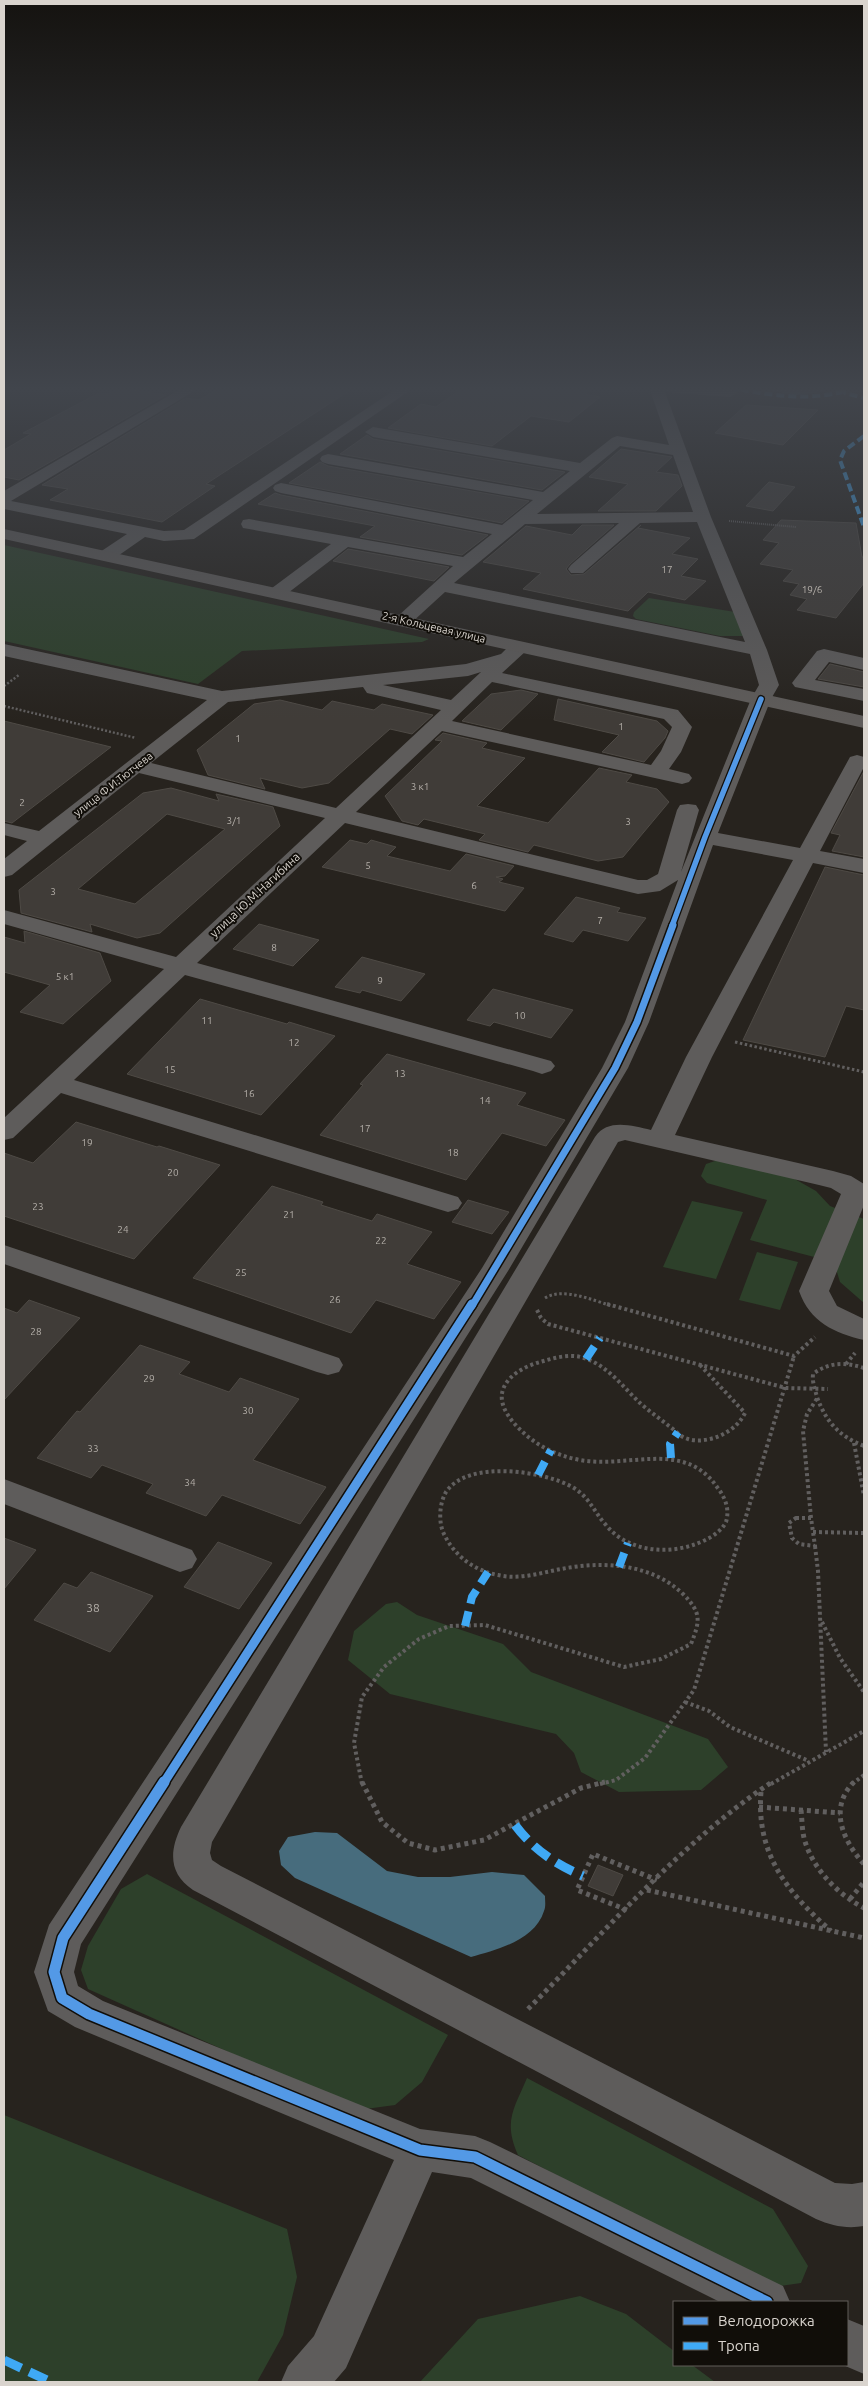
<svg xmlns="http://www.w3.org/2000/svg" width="868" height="2386" viewBox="0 0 868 2386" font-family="Ubuntu,sans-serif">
	<rect width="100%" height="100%" fill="#27231e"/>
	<!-- green -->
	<path fill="#2d402a" d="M4,545L429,639L422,642L242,651L198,684L4,641Z
		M649,598L735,612L744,636H720L636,619L633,616L634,612Z
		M718,1160L793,1178L816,1191L830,1206L864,1219V1303L840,1282L836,1269L818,1258L750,1240L767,1200L707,1183L701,1176L706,1164Z
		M692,1201L743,1212L716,1279L663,1267Z
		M757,1252L798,1262L780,1310L739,1300Z
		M397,1602L417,1615L503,1644L531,1672L708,1739L728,1767L701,1790L619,1792L581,1772L574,1753L556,1734L390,1694L348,1660L354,1631L386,1604Z
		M147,1874L448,2035L422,2082L395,2105L358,2110L88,1989L81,1970L88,1946L121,1889Z
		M527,2078L773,2209L808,2266L801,2283L773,2287L518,2155C503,2121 514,2109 527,2078Z
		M4,2115L287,2229L297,2277L283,2335L257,2382H4Z
		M580,2296L626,2314L674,2351V2365H692L715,2382H420L478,2319Z"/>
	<!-- water -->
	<path fill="#476c7d" d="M749,387H826L822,392L796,395Z
		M315,1832L337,1833L387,1871L418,1877H450L492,1872L524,1875L545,1896C545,1900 546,1907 544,1911C535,1940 497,1950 471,1957L295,1878L281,1865L279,1851L288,1837Z"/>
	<!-- building -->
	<path fill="#403c38" stroke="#4e4a45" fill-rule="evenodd" d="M222,387H355L206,484L215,486L162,522L50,500L68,489L42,485L186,398L199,400Z
		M464,387H594L584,394L600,397L569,422L531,416L492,446L388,428L421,404L436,407Z
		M119,388L166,395L19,480L4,477V450L31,434L23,433L99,393L108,394Z
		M746,405L818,410L783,445L715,433Z
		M367,435L373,439L565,472L542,490L340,454Z
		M621,449L672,457L656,472L678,475L682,486L656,511H598L628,484L589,477Z
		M320,462L328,466L529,501L502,523L289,483Z
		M769,482L795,487L773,511L746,506Z
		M275,493L281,495L488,535L462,555L360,537L375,526L258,504Z
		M781,520L856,523L862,557H864V583L836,618L797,610L807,599L790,595L799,584L783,581L793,570L760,564L779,543L763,540Z
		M582,525H614L570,564L566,569L571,575L584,574L641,525L638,528L690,538L672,554L698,559L681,576L706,581L685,600L648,592L628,611L523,589L541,573L483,562L526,526L572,535Z
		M348,549L449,567L434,581L333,561Z
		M830,664L864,672V687L818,679Z
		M521,690L538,694L501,730L462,721L491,694Z
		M558,699L657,721L668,731L665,738L644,762L602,752L619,735L554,720Z
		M280,700L322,710L332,701L374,710L382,704L433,715L412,734L390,729L329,783L302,788L260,778L265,789L208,775L197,750L254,704Z
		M4,721L111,747L12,823L4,821Z
		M443,733L487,743L482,748L525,758L477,806L548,823L599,768L632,775L626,782L657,789L669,802L623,857L598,861L534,845L528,852L479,840L485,834L424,819L418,825L402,821L385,796L442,741L435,740Z
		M864,771V857L832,851L840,835L831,833Z
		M171,788L219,801L216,794L273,807L280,826L160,933L137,938L90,924L92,932L21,913L19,890L143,793ZM167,814L225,829L135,904L78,889Z
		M350,840L367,844L371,840L396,847L387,856L450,871L466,854L514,866L505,876L496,877L503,879L499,882L524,888L505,911L322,867Z
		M825,867L864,875V1010L846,1006L825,1057L743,1040Z
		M576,897L620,908L617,912L646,918L628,941L583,930L573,942L544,934Z
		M259,924L319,940L293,966L233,949Z
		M24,931L100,953L111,981L63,1024L20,1012L50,985L4,972V937L25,943Z
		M362,957L425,974L401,1001L362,990L360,993L335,987Z
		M493,989L573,1010L551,1038L494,1022L490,1026L467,1020Z
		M200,999L287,1024L289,1022L335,1036L261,1115L127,1074Z
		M387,1054L526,1093L517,1105L565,1120L546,1146L502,1133L466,1180L320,1135L363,1085L360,1084Z
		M76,1122L157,1147L159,1146L220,1165L134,1259L4,1216V1153L33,1163Z
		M272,1186L323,1202L321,1205L372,1221L377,1214L432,1232L407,1264L461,1282L434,1319L376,1300L351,1333L193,1278Z
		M468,1200L509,1212L492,1234L452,1222Z
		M29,1300L80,1318L4,1400V1308L17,1313Z
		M140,1345L190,1362L179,1374L229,1392L240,1378L299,1399L253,1460L326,1487L300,1524L222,1495L206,1516L146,1493L153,1484L102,1465L91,1478L37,1458L77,1411L80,1412Z
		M4,1538L36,1550L4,1589Z
		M218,1542L272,1563L239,1609L184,1587Z
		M91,1572L153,1596L110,1652L34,1620L64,1583L77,1588Z
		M598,1865L623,1875L613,1896L588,1886Z"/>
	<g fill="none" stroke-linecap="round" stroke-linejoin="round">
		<!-- path-far4 -->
		<path stroke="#615f5f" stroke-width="2" stroke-dasharray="1 1" stroke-linecap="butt" d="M729,521L796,527"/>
		<!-- path-far3 -->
		<path stroke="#615f5f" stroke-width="2.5" stroke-dasharray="2 2" stroke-linecap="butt" d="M4,686L19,675
			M4,706L136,738"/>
		<!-- path-far2 -->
		<path stroke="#615f5f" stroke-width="3" stroke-dasharray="2.5 2.5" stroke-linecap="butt" d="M735,1042L864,1072
			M545,1298C563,1287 592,1300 612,1306"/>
		<!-- path-far1 -->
		<path stroke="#615f5f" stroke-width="4" stroke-dasharray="3 3" stroke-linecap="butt" d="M607,1304L794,1356L815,1337
			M537,1310L541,1318L548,1324L786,1388L828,1389
			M846,1364L855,1353
			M864,1368C845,1362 829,1362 813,1374C812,1382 815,1389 817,1397C826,1422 839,1436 864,1446
			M854,1443L864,1496
			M796,1518H811L815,1546L799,1544L792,1538L789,1523Z
			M811,1518L803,1431L807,1414L818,1397
			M813,1532L864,1533
			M815,1546L818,1571L826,1752
			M822,1622L840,1658L864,1692
			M685,1702L709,1711L730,1727L809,1761
			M362,1784L354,1743L362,1697L384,1667L419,1639L449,1626L485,1625L624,1667L661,1659L691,1644C700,1621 702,1613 683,1594C651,1563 602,1561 561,1569C540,1573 519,1580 498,1575C475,1571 455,1556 445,1536C438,1524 439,1504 446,1492C468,1459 546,1471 574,1488C590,1498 594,1512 606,1525C626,1550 663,1555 693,1545C705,1541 720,1534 726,1522C730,1509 725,1497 717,1487C684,1439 628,1469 580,1460C553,1455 531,1443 513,1422C505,1412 498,1400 504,1387C510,1374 526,1366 540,1362C554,1358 570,1353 584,1358C607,1365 623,1387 640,1403C649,1411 659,1418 669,1426C675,1430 680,1437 688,1439C697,1442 708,1440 717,1437C729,1432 739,1425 745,1413L700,1365
			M600,1784L616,1780L645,1758L694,1690L794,1356
			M771,1784L864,1731
			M852,1784L864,1775"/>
		<!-- path -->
		<path stroke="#615f5f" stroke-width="5" stroke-dasharray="4 4" stroke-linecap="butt" d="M362,1782L382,1822L408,1843L435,1850L484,1840L581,1788L605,1782
			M854,1782C828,1808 843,1841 864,1864
			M761,1792C756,1854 787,1892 831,1931
			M759,1807L840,1813
			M801,1810C802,1819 802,1829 804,1838C812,1868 837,1894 864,1908
			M647,1890L864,1938
			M850,1899L864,1882
			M627,1910L577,1890L593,1854L657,1880
			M528,2009C605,1932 681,1842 772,1782"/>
		<!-- minor -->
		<path fill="#5e5c5b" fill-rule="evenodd" d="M184,387H201L11,501L164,531L184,530L399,387H415L194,539L164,541L145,537L112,560H100L97,556L100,552L127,534L4,509V491Z
			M649,387C662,385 730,384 737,393L730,397L665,392L711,517L767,650L779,685L771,699L718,833L800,848L850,757L857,755L864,757V767L820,851L864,859V873L813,863L712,1057L675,1135L833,1171L851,1176L864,1184V1205L829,1291L837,1306L864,1319V1340C834,1333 810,1322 799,1291L841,1194L831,1188L819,1185L625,1140L618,1142L212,1842L210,1853L212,1860L221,1866L835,2183L852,2184L864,2182V2226C847,2229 832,2226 816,2219L193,1890C169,1874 169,1852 181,1827L595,1137C608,1118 632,1126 651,1130L686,1057L793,860L713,845L649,1022L628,1068L508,1271L81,1944L74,1972L78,1986L103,2001L420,2129L475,2136L490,2142L783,2286L790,2302H720L471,2178L432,2172L346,2368L334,2382H281L288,2366L314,2336L394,2160L75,2027L48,2011L34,1972L49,1925L482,1268L602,1068L625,1022L678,880L660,891L638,894L345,823L197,963L551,1061L555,1066L551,1071L542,1074L533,1071L185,975L74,1080L458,1197L462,1203L458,1209L448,1212L438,1209L61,1093L13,1138L4,1140V1118L164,969L4,924V910L176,957L325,818L139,773L12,875L4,877V859L27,841L4,835V823L39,831L207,700L4,656V644L222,691L466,664L501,654L512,643H526L528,647L526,651L502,673L678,710L692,727L681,752L669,769L689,774L692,778L689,782L682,784L442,731L356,812L638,880H647L658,874L677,810L680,805L688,804L696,805L699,810L681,872L751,699L759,685L750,654L445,592L410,624H398L395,620L398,616L453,566L348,547L284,596H272L269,592L272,588L331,544L249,529L243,528L241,524L243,520L249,519L463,557L492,534L281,493L275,491L273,488L275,485L281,483L502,525L533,500L328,464L322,462L320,459L322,456L328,454L543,492L570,471L373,437L365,432L373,427L580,463L612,438L617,436L669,445ZM620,446L673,455L693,512L537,514ZM697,522L745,642L454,583L525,524L619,523L571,565L568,569L571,573H583L640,523ZM481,672L451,700L383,685L468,676ZM492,682L664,719L672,727L661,751L651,765L452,721ZM363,687L367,693L441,710L336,808L151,763L228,702Z
			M824,649L864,658V670L829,662L815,680L864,689V701L795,687L792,683L795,679L817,651Z
			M4,1245L339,1358L343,1365L339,1372L328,1375L317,1372L4,1264Z
			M4,1479L192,1550L197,1559L192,1568L180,1572L4,1504Z
			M847,2319L864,2326V2374L843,2365H847Z"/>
		<!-- major -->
		<path fill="#5f5c5a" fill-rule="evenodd" d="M4,529L864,716V728L4,539Z"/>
		<!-- quiet-far2 -->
		<path stroke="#3fa9f5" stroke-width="4" stroke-dasharray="8 4" stroke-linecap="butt" d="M729,387C767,395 804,401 842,392
			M841,387L845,393L864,398
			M864,436L844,451L840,460L864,527"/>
		<!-- quiet-far1 -->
		<path stroke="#3fa9f5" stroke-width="8" stroke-dasharray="15 8" stroke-linecap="butt" d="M586,1359L600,1338
			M671,1458L670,1444L678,1432
			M538,1475L551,1450
			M619,1567L628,1543
			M465,1626L472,1597L488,1572"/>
		<!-- quiet -->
		<path stroke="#3fa9f5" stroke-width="9" stroke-dasharray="19 9" stroke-linecap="butt" d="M515,1825C533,1849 555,1864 583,1876
			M4,2360L51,2382"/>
		<defs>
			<path id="cycleway-far3" d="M672,926L705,837L761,699"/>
			<path id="cycleway-far2" d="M472,1306L615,1068L637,1022L673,925"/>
			<path id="cycleway-far1" d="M163,1784L472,1304"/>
			<path id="cycleway" d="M164,1782L63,1938L54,1972L62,1998L89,2014L420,2150L475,2157L767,2302"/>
		</defs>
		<!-- cycleway-far3 casing -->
		<use href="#cycleway-far3" stroke="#110e09" stroke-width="8"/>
		<!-- cycleway-far2 casing -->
		<use href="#cycleway-far2" stroke="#110e09" stroke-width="10"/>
		<!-- cycleway-far1 casing -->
		<use href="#cycleway-far1" stroke="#110e09" stroke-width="12"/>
		<!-- cycleway casing -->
		<use href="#cycleway" stroke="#110e09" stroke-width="14"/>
		<!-- cycleway-far3 -->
		<use href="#cycleway-far3" stroke="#5399e6" stroke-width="5.5"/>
		<!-- cycleway-far2 -->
		<use href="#cycleway-far2" stroke="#5399e6" stroke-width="7"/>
		<!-- cycleway-far1 -->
		<use href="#cycleway-far1" stroke="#5399e6" stroke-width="9"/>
		<!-- cycleway -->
		<use href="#cycleway" stroke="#5399e6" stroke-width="11"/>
	</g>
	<!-- sky -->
	<linearGradient id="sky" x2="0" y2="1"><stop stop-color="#151310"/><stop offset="0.54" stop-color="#41454c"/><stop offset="1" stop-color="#41454c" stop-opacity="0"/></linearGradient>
	<rect width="868" height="721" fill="url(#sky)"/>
	<g text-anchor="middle" stroke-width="4" stroke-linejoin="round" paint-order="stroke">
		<!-- number labels -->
		<g font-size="10" fill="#b3aea8">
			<text x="667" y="573">17</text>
			<text x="812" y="593">19/6</text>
			<text x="621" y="730">1</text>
			<text x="238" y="742">1</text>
			<text x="420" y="790">3 к1</text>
			<text x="22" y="806">2</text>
			<text x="234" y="824">3/1</text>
			<text x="628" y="825">3</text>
			<text x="368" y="869">5</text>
			<text x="474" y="889">6</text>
			<text x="53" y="895">3</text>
			<text x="600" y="924">7</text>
			<text x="274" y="951">8</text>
			<text x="65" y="980">5 к1</text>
			<text x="380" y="984">9</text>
			<text x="520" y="1019">10</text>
			<text x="207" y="1024">11</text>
			<text x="294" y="1046">12</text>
			<text x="170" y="1073">15</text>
			<text x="400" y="1077">13</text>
			<text x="249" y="1097">16</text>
			<text x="485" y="1104">14</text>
			<text x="365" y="1132">17</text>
			<text x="87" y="1146">19</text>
			<text x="453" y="1156">18</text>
			<text x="173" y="1176">20</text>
			<text x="38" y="1210">23</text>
			<text x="289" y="1218">21</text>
			<text x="123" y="1233">24</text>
			<text x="381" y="1244">22</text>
			<text x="241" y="1276">25</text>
			<text x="335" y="1303">26</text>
			<text x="36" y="1335">28</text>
			<text x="149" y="1382">29</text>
			<text x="248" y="1414">30</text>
			<text x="93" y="1452">33</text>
			<text x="190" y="1486">34</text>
		</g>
		<!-- far-street labels -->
		<g font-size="11" fill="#d9d4ce" stroke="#110e09">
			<text transform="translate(434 627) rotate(13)" y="4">2-я Кольцевая улица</text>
			<text transform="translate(113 784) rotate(-38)" y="4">улица Ф.И.Тютчева</text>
		</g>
		<!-- street labels -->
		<g font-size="12" fill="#d9d4ce" stroke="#110e09">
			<text transform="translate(255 895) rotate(-43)" y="4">улица Ю.М.Нагибина</text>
		</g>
		<!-- near-number labels -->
		<g font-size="12" fill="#b3aea8">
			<text x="93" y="1612">38</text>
		</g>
	</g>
	<!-- border -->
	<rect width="868" height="2386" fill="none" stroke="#d9d4ce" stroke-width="10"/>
	<!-- legend -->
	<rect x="673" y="2301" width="175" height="65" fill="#110e09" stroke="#615d58"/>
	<rect x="683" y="2317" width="25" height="8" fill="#5399e6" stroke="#615d58"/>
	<text x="718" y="2326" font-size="15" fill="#d9d4ce">Велодорожка</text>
	<rect x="683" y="2342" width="25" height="8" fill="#3fa9f5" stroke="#615d58"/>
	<text x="718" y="2351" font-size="15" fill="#d9d4ce">Тропа</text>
</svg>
